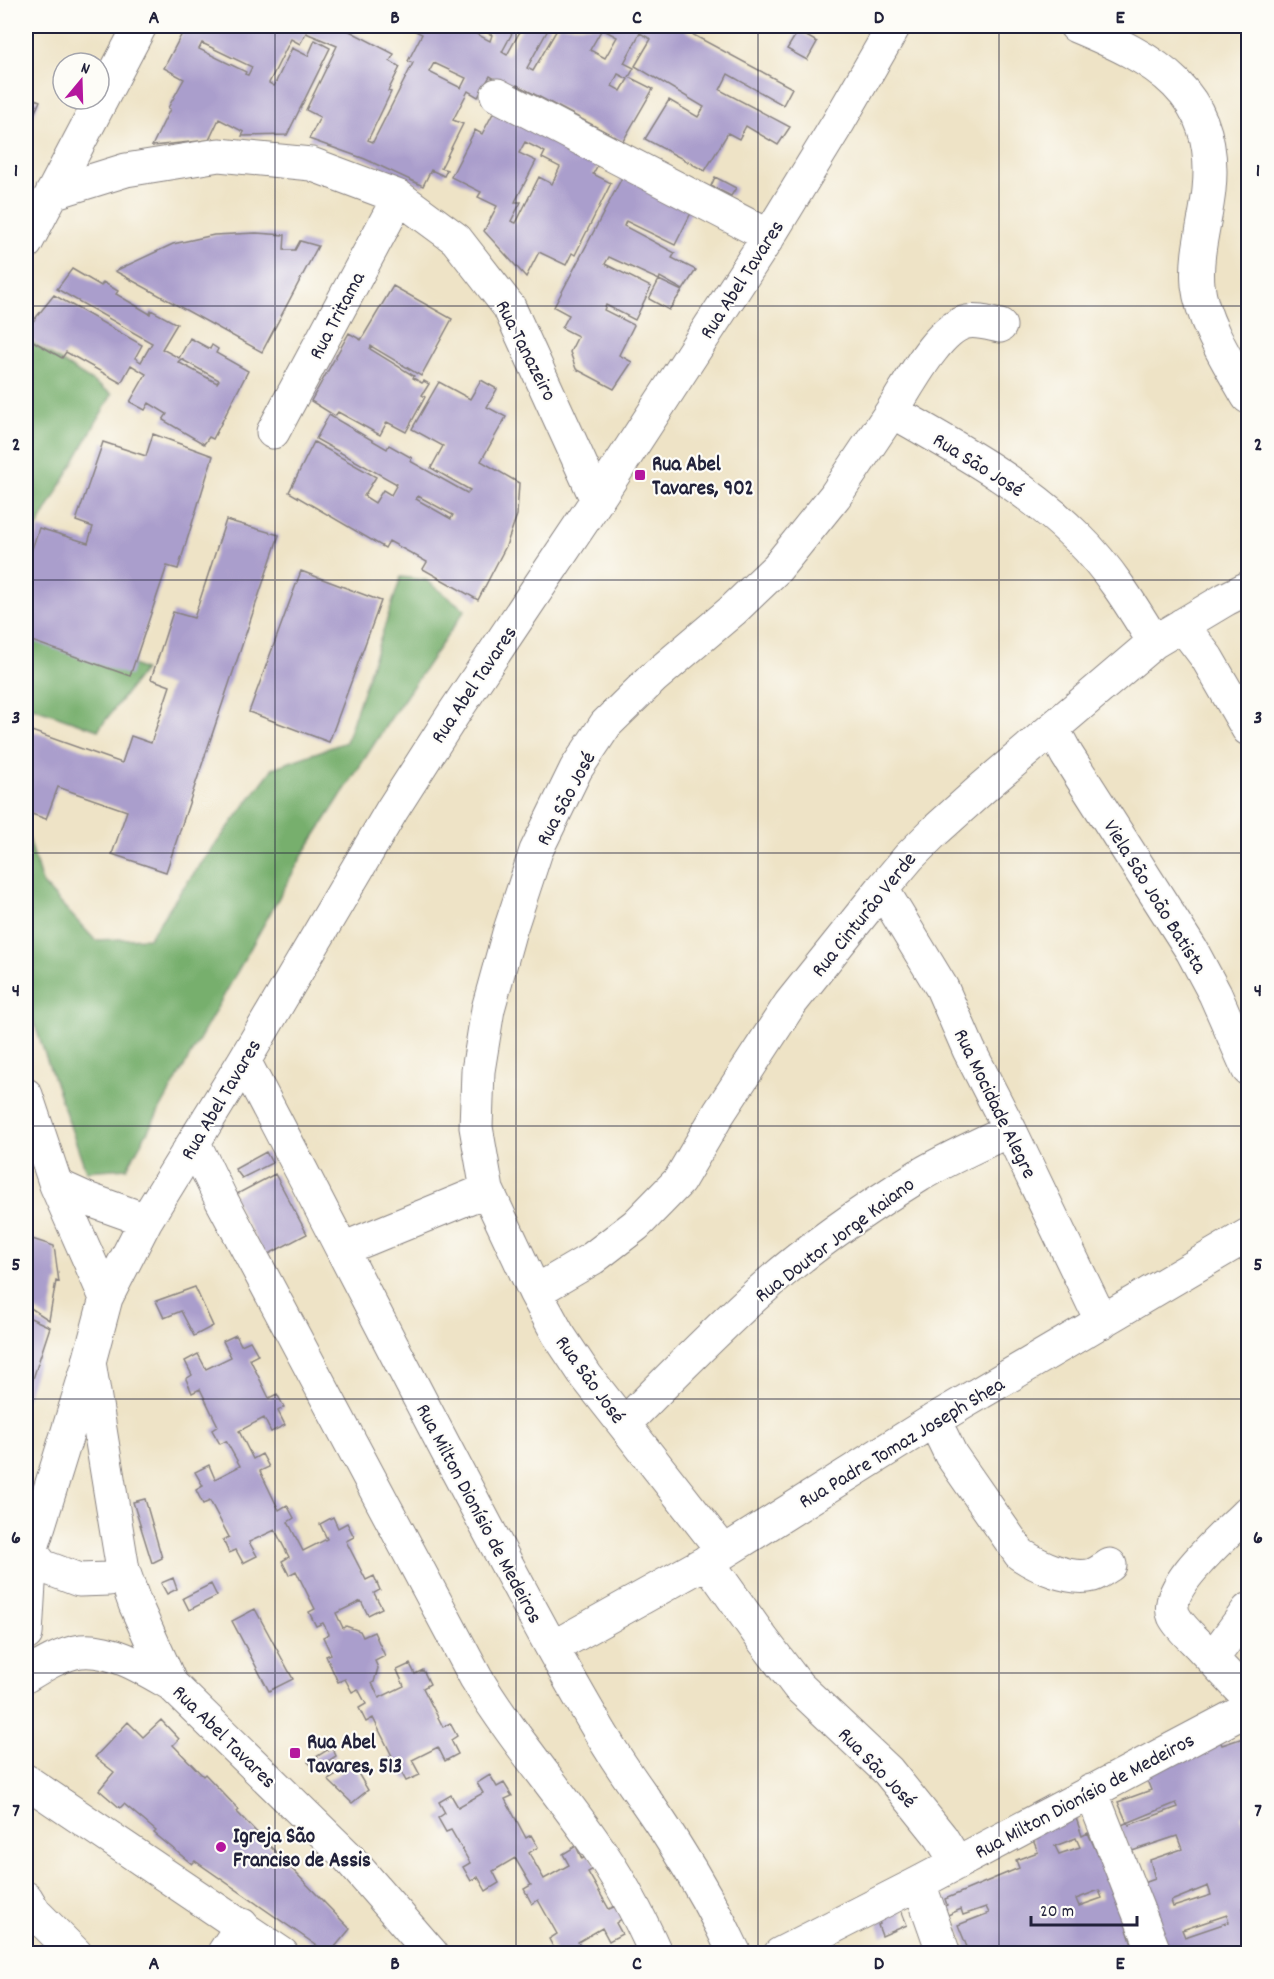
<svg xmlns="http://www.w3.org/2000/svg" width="1274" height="1979" viewBox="0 0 1274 1979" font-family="Dekko,sans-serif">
	<rect width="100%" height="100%" fill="#fdfcf7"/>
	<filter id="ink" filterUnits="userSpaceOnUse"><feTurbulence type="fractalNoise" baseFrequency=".0167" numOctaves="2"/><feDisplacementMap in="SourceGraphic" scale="12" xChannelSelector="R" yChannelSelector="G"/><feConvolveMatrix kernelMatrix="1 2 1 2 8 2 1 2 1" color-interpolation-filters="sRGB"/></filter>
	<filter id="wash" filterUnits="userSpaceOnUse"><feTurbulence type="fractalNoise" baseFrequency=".008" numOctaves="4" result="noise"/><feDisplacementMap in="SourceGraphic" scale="24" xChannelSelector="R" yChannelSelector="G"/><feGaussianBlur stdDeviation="1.35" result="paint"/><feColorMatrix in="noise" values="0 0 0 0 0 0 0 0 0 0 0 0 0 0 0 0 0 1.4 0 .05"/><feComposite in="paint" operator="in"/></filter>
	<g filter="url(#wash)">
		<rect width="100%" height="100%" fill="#eee3c6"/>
		<!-- forest -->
		<path fill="#77af6d" stroke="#4c6854" stroke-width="1.5" d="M26,339L112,394L26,547Z
			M401,577L426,580L465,610L387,724L304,853L127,1168L86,1171L26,1000V829L42,883L95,940L149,938L183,888L273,768L346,742Z
			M26,616L144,670L98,730L26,705Z"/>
		<g id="blocks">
			<!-- building -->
			<path fill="#aa9ecc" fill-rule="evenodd" d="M186,26H340L394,54L390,61L400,67L388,91L391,92L368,140L373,142L413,63L408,61L422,34L405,26H461L490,41L492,35L474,26H516L502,52L507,55L523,26H550L527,68L533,71L559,26H677L792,88L783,105L728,74L720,90L790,127L778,145L746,126L739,139L728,133L705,171L645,139L669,100L698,117L704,107L635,66L651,39L640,33L624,63L634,68L629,77L653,89L623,141L517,85L515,90L490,76L478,97L468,91L453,120L463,124L441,168L447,170L444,176L431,170L423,186L365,159L309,139L320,117L306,110L337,46L306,33L300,44L291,39L269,83L274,86L292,48L308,56L315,40L330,48L287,135L242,136L244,132L219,119L209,140L152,146L170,109L168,108L184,79L164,68ZM602,29L617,37L605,58L590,50ZM202,43L252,67L248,75L245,74L246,72L199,49ZM434,63L466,78L461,88L429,72ZM618,74L628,79L621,91L612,86Z
				M798,31L817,42L807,60L787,49Z
				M32,98L40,101L26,132V113Z
				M497,106L601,159L593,174L611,183L575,255L572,253L566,265L539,252L526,277L484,231L497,206L478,197L481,192L451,177L475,130L482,134ZM525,142L545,152L542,158L560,167L552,184L539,177L516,223L511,221L521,202H515L536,161L519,153Z
				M625,172L692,211L675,245L626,221L624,226L675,253L672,258L696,270L683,290L660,277L659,280L609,257L605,264L651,287L635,320L606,305L604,310L634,325L619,355L632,362L614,389L576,369L570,352L578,336L562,328L569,315L554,307Z
				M715,177L736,188L731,196L711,186Z
				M256,233L285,235L284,250H295L300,241L318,246L262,352L115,271L173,244L214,235Z
				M72,269L101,286L103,282L118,291L116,294L150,314L151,310L177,324L162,349L179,358L190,338L210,349L212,345L218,349L216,353L248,371L213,439L209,437L204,444L163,420L167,414L149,403L145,410L130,402L146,374L131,365L121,383L66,352L62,358L26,337V330L54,295L142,345L135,358L141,362L152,343L57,289ZM181,359L219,380L217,383L178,362Z
				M659,280L682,291L669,310L649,299Z
				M393,286L452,319L421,376L371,346L370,349L414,376L413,378L422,383L424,381L429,384L422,395L425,397L406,432L387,422L380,435L338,412L335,416L311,401L349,333L361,340Z
				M481,380L497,389L487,407L506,417L481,461L519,483L517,515L506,546L478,600L423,569L427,562L389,541L385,548L289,492L314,442L376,477L364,496L375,503L383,490L391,495L397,484L316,439L329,415L387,449L389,445L412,458L410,461L467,493L470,490L431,468L443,446L412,429L439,382L470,399ZM418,496L453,515L451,519L416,499Z
				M153,434L213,456L178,569L167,566L130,676L26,639V567L39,528L88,543L93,527L76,521L103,442L146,456Z
				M226,520L279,535L166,872L112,854L127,811L58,787L46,819L26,812V729L122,763L131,736L151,743L170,686L151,679L173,612L194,618Z
				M301,571L381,601L329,742L249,712Z
				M266,1152L272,1163L242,1178L235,1169Z
				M275,1174L307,1234L265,1256L233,1196Z
				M26,1237L54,1246L59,1282L56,1281L49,1320L26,1305Z
				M195,1287L213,1326L194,1336L181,1311L164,1318L156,1301Z
				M26,1316L50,1327L26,1400Z
				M236,1335L241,1345L250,1341L258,1355L250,1359L269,1398L277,1394L284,1407L278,1411L285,1425L271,1432L264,1418L239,1431L253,1459L262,1454L269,1467L260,1471L279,1510L287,1505L294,1518L288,1522L303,1551L327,1539L320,1524L333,1517L338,1528L347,1523L354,1537L346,1541L366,1580L374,1576L380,1590L374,1593L382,1608L368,1615L361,1601L336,1613L343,1628L346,1626L360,1631L363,1637L374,1632L385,1656L375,1661L378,1668L374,1682L372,1683L379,1698L404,1686L397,1670L410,1664L415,1674L423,1670L430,1684L423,1688L443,1727L450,1723L457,1736L451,1740L458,1754L445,1761L438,1747L412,1760L420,1775L406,1781L400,1770L393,1773L386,1759L392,1756L373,1718L366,1722L359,1708L366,1704L358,1689L352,1692L345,1679L338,1682L326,1656L331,1654L323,1637L329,1634L323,1623L316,1626L309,1612L315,1609L296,1571L289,1575L282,1561L289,1557L275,1530L249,1542L257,1556L243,1563L236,1550L229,1553L223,1540L229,1537L210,1501L203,1504L196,1490L203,1486L195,1472L209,1465L215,1479L240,1466L226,1441L220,1444L212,1430L218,1426L200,1389L192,1393L186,1379L192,1375L185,1361L198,1354L206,1369L231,1357L223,1341Z
				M145,1499L162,1558L152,1563L133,1502Z
				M173,1578L177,1589L167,1594L161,1583Z
				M211,1584L217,1596L189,1610L183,1598Z
				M255,1609L293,1679L269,1691L232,1621Z
				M161,1720L179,1739L173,1745L203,1776L205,1774L239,1810L237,1812L350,1929L329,1954L195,1861L192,1864L154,1833L156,1831L124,1804L120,1808L99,1790L114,1772L95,1757L128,1722L143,1737Z
				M1219,1738L1222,1745L1243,1738L1247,1751L1248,1750V1813L1240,1816L1248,1838L1246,1839L1248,1848V1906L1243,1908L1245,1916L1248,1915V1954H1218V1951L1211,1954H1168L1144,1883L1155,1879L1150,1860L1182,1849L1177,1836L1129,1852L1120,1826L1128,1822L1129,1825L1178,1807L1176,1803L1127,1823L1118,1802L1151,1790L1144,1773ZM1208,1886L1211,1895L1173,1907L1171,1901ZM1227,1915L1229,1922L1185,1937L1182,1930Z
				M332,1747L336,1756L316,1769L308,1762Z
				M353,1765L368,1790L352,1803L328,1780Z
				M490,1775L497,1787L504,1783L512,1796L505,1799L526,1838L531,1835L538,1847L529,1853L544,1879L569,1865L563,1854L576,1846L582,1859L590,1854L597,1867L588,1872L609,1909L616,1906L623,1918L616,1923L622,1934L609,1941L602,1928L578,1942L584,1954H566L564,1950L557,1954L549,1939L557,1934L538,1900L532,1904L524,1889L531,1885L515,1858L493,1871L499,1883L486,1891L478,1877L471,1881L463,1867L470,1863L451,1830L446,1832L438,1818L445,1813L439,1802L451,1795L458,1807L483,1793L477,1783Z
				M1075,1815L1082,1836L1088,1833L1115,1892L1135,1954H962L960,1950L967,1947L958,1925L989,1913L986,1907L963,1915L961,1909L948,1915L944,1906L947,1905L945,1899L1019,1868L1016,1860L1038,1852L1030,1833ZM1076,1838L1080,1847L1059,1854L1055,1846ZM1099,1890L1102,1898L1079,1906L1076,1899Z
				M901,1910L907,1925L882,1936L878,1925L880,1924L879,1921Z
				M834,1943L837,1953L847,1950L849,1954H814Z
				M872,1948L874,1954H857V1953Z"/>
		</g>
	</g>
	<g filter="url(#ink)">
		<use href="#blocks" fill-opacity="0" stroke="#888280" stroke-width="1.5"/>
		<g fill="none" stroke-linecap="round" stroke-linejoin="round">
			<defs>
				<path id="minor" d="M1076,26C1155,59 1219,92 1209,190C1206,221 1195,253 1198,285C1202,322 1230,365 1248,397
					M497,95L769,236
					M52,193L126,170L219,155L311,164L399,197L456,239L509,307L597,500
					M26,243L140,26
					M1000,326C990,324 977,320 967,322C938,327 908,387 892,411C958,449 1024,484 1078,538C1109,568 1132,606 1154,642
					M273,432L399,197
					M1182,625L1207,658L1248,729
					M1053,729L1067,755L1192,951L1215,994L1248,1069
					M882,889L942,988L969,1050L1010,1130L1102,1322
					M244,1061C347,1256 445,1453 551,1646C571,1682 591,1718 613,1753C632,1783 654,1811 673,1842C696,1878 717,1915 735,1954
					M26,1095L56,1185L106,1298
					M194,1143L221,1199L476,1678C510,1734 553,1784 591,1838C617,1874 638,1913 656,1954
					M56,1185L87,1199L146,1220
					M343,1249L487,1190
					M535,1292L593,1258L636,1225L679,1181L719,1113L790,1004L882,889L909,857L935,831L985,786L1154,642L1226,599L1248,588
					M89,1362L106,1298L146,1220L244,1061L392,810L454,713L597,500L769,236L838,123L894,26
					M934,1420L951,1455L1020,1554C1038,1566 1070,1581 1093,1575C1098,1573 1105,1568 1110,1565
					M624,1424C668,1380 711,1335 758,1293C806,1250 865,1209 920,1175C949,1158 980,1144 1010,1130
					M1248,1512C1230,1531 1161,1587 1174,1616C1179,1626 1190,1636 1198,1644C1215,1662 1232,1680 1248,1697
					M724,1552L586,1376L558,1334L535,1292L487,1190L476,1127L478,1071L488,1009L509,933L536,851L576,769L606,724L653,678L732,611L777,568L835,496L892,411
					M707,1561L763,1640L798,1686L888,1771L941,1837L957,1863
					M552,1648L724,1552L934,1420L1248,1235
					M1212,1659L1248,1610
					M1091,1791L1155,1954
					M919,1883L944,1954
					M26,1898L35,1913L76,1954
					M223,1954L242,1925
					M780,1954L919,1883L1248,1709"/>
				<path id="major" d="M89,1362L123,1570L135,1604L171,1684L346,1855L432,1954
					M31,1551L42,1566L79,1580L109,1579L123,1570
					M26,1634L31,1551L87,1370
					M26,1676C42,1666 61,1654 81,1651C112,1648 145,1669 171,1684
					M26,1781L282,1954"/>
			</defs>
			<!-- minor casing -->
			<use href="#minor" stroke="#888280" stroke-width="35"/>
			<!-- major casing -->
			<use href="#major" stroke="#888280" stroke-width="35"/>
			<!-- minor -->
			<use href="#minor" stroke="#fff" stroke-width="33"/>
			<!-- major -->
			<use href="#major" stroke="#fff" stroke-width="33"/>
		</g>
	</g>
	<!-- grid -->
	<path fill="none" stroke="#22223b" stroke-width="1.5" stroke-opacity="0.55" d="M275,26V1954M516,26V1954M758,26V1954M999,26V1954M26,306H1248M26,580H1248M26,853H1248M26,1126H1248M26,1399H1248M26,1673H1248"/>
	<!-- markers -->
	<g fill="#b5179e" stroke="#fdfcf7" stroke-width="2">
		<rect x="634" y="469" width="12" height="12" rx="3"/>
		<rect x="289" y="1747" width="12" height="12" rx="3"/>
		<circle cx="221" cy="1847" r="6"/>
	</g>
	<g text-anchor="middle" stroke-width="4.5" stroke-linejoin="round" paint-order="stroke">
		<!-- street labels -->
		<g font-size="21" fill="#22223b" stroke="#fdfcf7">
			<text transform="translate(741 279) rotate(-57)" y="7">Rua Abel Tavares</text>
			<text transform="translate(336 315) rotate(-62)" y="7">Rua Tritama</text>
			<text transform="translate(527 350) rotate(63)" y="7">Rua Tanazeiro</text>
			<text transform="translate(979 464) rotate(32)" y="7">Rua São José</text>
			<text transform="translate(473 684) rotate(-56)" y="7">Rua Abel Tavares</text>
			<text transform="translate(565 798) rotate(-62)" y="7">Rua São José</text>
			<text transform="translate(1156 896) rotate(58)" y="7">Viela São João Batista</text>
			<text transform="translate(863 914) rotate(-51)" y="7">Rua Cinturão Verde</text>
			<text transform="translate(220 1099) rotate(-59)" y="7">Rua Abel Tavares</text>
			<text transform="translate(996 1103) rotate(64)" y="7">Rua Mocidade Alegre</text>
			<text transform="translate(834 1239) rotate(-37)" y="7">Rua Doutor Jorge Kaiano</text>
			<text transform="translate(591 1379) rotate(54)" y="7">Rua São José</text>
			<text transform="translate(901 1442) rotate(-31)" y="7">Rua Padre Tomaz Joseph Shea</text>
			<text transform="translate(480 1513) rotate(62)" y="7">Rua Milton Dionísio de Medeiros</text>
			<text transform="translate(225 1736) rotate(45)" y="7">Rua Abel Tavares</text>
			<text transform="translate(878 1767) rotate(46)" y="7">Rua São José</text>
			<text transform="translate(1084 1795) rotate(-28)" y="7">Rua Milton Dionísio de Medeiros</text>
		</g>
		<!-- poi labels -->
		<g font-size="21" font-weight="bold" fill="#22223b" stroke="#fdfcf7" text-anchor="start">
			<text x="652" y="470">Rua Abel<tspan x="652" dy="24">Tavares, 902</tspan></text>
			<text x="307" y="1748">Rua Abel<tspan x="307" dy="24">Tavares, 513</tspan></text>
			<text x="233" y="1842">Igreja São<tspan x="233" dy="24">Franciso de Assis</tspan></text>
		</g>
	</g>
	<!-- margin -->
	<rect width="1274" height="1979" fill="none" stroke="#fdfcf7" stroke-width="66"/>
	<!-- north arrow -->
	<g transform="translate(81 81) rotate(19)"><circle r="28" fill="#fdfcf7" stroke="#a5a5ac" stroke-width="1.5"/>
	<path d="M0-4.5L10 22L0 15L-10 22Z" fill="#b5179e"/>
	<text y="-9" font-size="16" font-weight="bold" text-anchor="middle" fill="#22223b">N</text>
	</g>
	<!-- scale -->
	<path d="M1031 1916v9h106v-9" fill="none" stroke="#22223b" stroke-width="3"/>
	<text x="1040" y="1916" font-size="18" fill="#22223b" stroke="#fdfcf7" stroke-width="4.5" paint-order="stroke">20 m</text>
	<rect x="33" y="33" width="1208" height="1913" fill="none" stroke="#22223b" stroke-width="2"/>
	<g font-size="20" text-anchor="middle" font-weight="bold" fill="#22223b">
		<text x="154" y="23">A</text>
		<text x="395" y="23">B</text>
		<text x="637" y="23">C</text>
		<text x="879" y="23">D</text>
		<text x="1120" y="23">E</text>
		<text x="16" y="176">1</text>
		<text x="1258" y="176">1</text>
		<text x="16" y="450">2</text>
		<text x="1258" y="450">2</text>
		<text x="16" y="723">3</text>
		<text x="1258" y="723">3</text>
		<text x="16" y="996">4</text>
		<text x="1258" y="996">4</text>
		<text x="16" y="1270">5</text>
		<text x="1258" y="1270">5</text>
		<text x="16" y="1543">6</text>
		<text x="1258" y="1543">6</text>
		<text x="16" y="1816">7</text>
		<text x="1258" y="1816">7</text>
		<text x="154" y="1969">A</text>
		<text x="395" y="1969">B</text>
		<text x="637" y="1969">C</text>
		<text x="879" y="1969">D</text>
		<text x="1120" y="1969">E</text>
	</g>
</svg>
